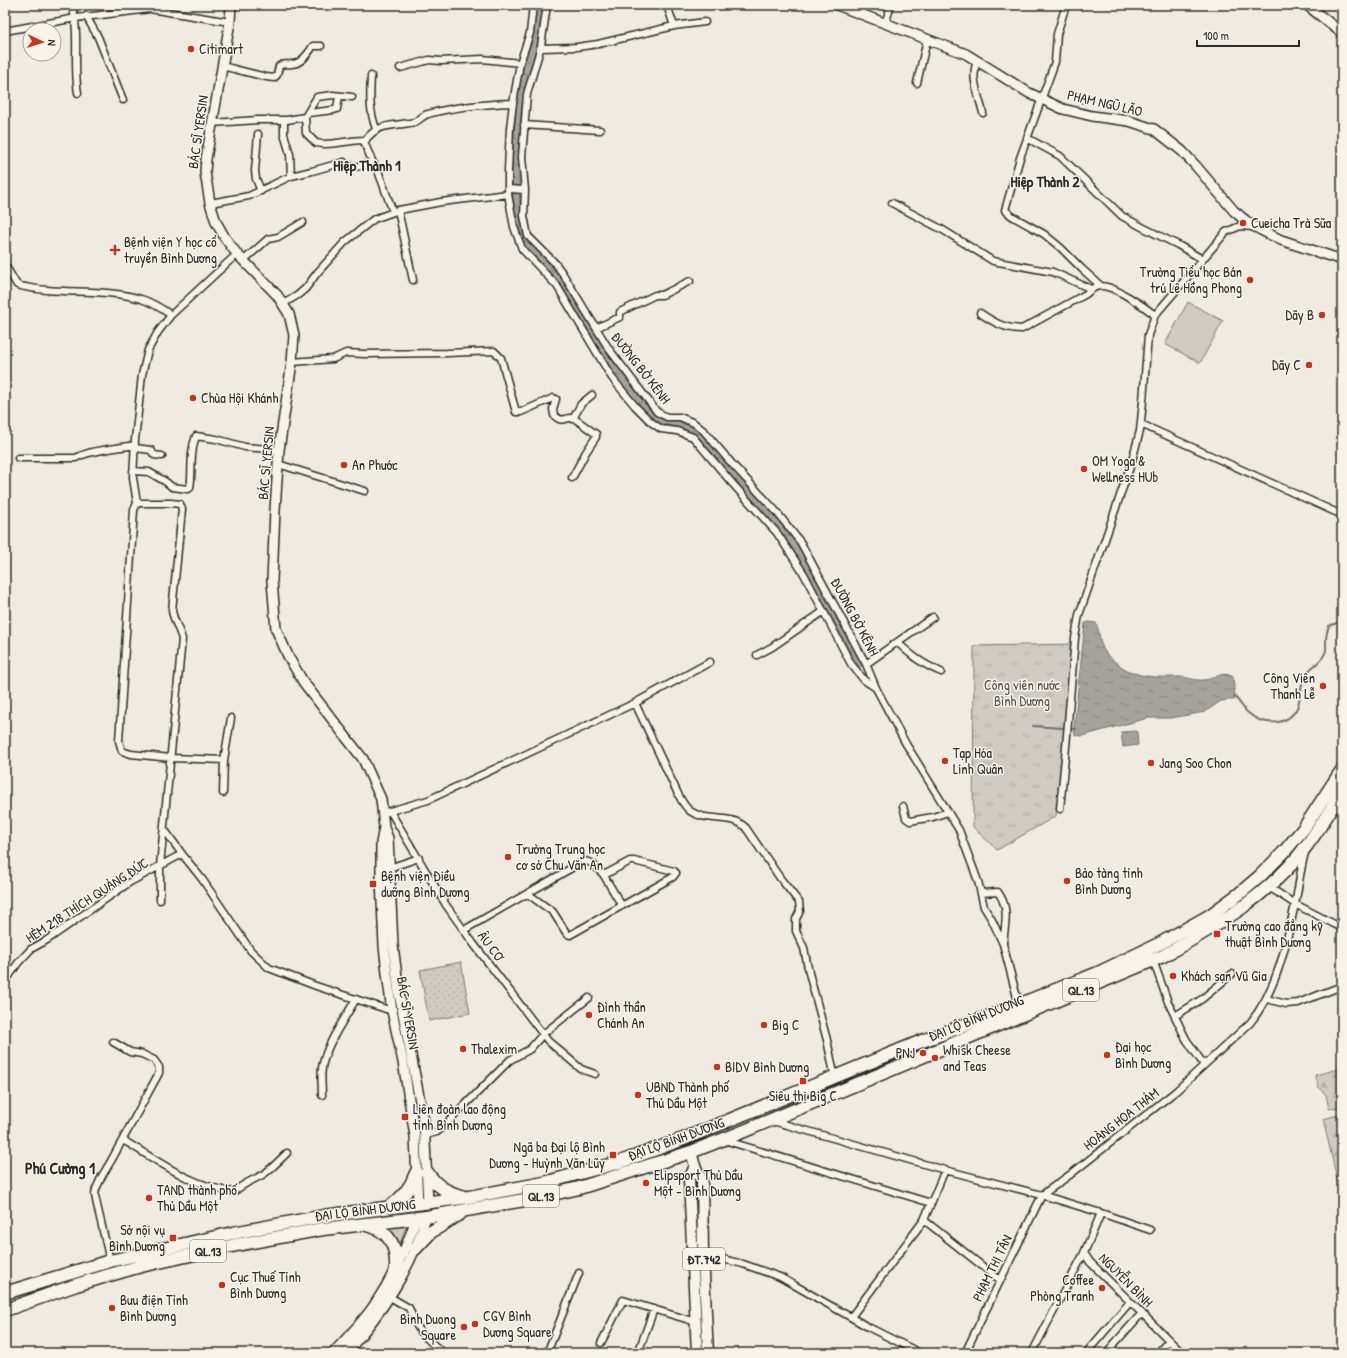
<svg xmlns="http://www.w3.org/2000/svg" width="1347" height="1358" viewBox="0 0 1347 1358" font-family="'Patrick Hand',sans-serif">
	<defs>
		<pattern id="grass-dots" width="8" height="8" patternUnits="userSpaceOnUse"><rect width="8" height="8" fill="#cfcbc2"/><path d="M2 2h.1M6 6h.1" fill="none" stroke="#b2aea7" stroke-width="1.8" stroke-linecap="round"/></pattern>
		<pattern id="forest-firs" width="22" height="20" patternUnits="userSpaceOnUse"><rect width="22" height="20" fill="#cfcbc2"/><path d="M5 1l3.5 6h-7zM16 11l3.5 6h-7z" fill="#b2aea7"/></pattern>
		<pattern id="park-tufts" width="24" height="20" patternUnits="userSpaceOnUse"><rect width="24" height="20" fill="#cfcbc2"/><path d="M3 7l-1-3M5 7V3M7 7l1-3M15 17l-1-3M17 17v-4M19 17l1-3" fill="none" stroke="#b2aea7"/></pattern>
		<pattern id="water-ripples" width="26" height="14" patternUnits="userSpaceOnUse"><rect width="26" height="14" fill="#a4a29a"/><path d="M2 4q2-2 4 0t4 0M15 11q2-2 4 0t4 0" fill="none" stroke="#86847e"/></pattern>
	</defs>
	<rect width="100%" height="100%" fill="#efebe0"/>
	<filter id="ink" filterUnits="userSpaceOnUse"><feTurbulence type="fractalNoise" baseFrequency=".025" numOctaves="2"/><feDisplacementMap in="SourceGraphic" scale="8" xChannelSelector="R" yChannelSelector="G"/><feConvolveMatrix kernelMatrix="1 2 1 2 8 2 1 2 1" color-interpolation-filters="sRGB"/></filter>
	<g filter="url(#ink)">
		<!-- grass -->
		<path fill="url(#grass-dots)" stroke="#7d7b76" d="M461,962L470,1013L429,1021L420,970Z
			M407,1223L400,1244L387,1227Z"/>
		<!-- forest -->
		<path fill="url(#forest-firs)" stroke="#7d7b76" d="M1342,1068V1106L1329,1109L1326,1095L1319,1088L1315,1075Z
			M1342,1114V1188H1339L1323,1119Z"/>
		<!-- park -->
		<path fill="url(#park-tufts)" stroke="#7d7b76" d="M1076,644L1056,816L997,850L973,827L974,646Z"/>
		<!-- pitch -->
		<path fill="#cfcbc2" stroke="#7d7b76" d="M1188,302L1223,321L1200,363L1165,344Z"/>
		<!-- water -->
		<path fill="url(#water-ripples)" stroke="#74726e" d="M536,5H543L538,45L528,79L521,111L519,149V187L520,206L525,231L529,240L566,284L588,322L602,345L646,405L658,417L666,420H678L698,429L764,503L790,535L803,553L817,577L850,639L863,665L859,668L830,614L786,539L694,435L684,429L658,423L647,414L627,391L612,372L572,303L559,284L523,243L516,222L511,181L516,106L525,57C535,42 534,23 536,5Z
			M1089,622L1096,623C1100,632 1099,643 1105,652C1108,657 1114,661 1118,664C1137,679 1157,677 1180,677C1187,677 1196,681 1204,680C1214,679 1224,670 1233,677L1235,696L1234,700H1229L1221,701L1205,712L1171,718H1148L1082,736L1075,735L1074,727L1085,623Z
			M1137,731L1138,745L1123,747L1121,732Z"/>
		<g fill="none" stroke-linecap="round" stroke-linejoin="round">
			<!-- stream -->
			<path stroke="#74726e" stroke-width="2" d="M1234,696C1239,701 1243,708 1247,712C1262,726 1287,727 1297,708C1301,698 1300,688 1304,678C1308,667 1321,664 1325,653C1327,650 1326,647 1326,644C1326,637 1326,632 1329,626L1342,621
				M1033,726L1076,729"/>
			<defs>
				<path id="street" d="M72,5C80,34 73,64 78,93
					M533,5L530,33L520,63L513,103L510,128L508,170V194L514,227L522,249L557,286L612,378L635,406L651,422L661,429L677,431L693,437L732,483L777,533L804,574L851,664L864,680L876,688L906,744L959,830L978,881L984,907L992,920L1003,944L1019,1005
					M547,5L541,46L527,94L522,157L525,190L524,216L528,236L555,263L563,274L609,349L657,412L667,417H680L694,423L704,431L733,465L775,510L801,543L866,664L876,688
					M667,5L674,26
					M1066,5L1057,34L1055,62L1020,158L1005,210L1012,216L1044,234L1061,248L1082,269L1101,286
					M86,16L98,37L123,100
					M885,24L891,5
					M5,31L76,18L150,9L230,22
					M540,48L577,47L598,44L674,26L705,22
					M977,61C970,78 979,96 983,113
					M222,66L266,77L274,78L277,75L279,66C284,63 287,65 292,64C301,64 308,54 313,46H321
					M400,68L429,60L441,61L483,59L520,63
					M371,76C370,97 369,109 376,129
					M917,83L927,40
					M308,113L334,110L337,109L339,96
					M305,117L306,133L316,143C331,147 350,139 366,140
					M284,120V134L290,154L291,176
					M212,123L258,120H287L305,117L317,97L333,95L352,97
					M524,125L600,130
					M258,134L255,171L256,179L261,191
					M1027,138L1060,156L1122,216L1142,227L1178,245L1202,259
					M373,163L364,142C379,121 393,127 415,122C420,120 423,115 428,114C456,106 485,104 513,103
					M508,189L525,190
					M210,203L249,196L291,176L312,171L344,162C354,171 361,165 373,163L377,168L393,212
					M892,203L943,230L993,261L1053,272L1091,289
					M398,210L413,280
					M244,260L268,239L278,237L303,222
					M5,265L17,285C57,296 101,287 141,299C152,302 161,308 171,315
					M283,304L298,295L306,288L317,273L345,242L374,219L399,210L441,202L508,194
					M980,313C993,322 1005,329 1022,329L1086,294C1090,290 1094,287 1099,286C1112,284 1145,307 1155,315L1226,232L1240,226L1253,227
					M596,328L620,317V312L655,295H662L690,281
					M292,362L333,359L346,353L364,354L447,353L494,351L501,358L516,412H521L553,398L556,399L553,409L554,415C563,425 566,415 575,419C580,422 590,430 596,434V437L586,452L572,478
					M573,419L581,404L592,395
					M1141,424L1342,515
					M135,448L151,450L154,455L162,456
					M18,458H76C89,450 118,448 135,445
					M278,464L365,491
					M133,471L149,472L166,482L172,487L188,489L190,488C193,471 189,453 196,436L216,439L245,447L279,450
					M137,503H171L180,504L182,509L172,611C174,621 179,629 182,639L160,866V900
					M137,503L134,510L119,741L122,751L131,754L171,758L224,760
					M137,503L133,478L135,440L142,375L148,350L158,332L171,315L237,254
					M897,642C913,657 921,663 941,672
					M757,655L772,647L824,611
					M866,664L933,617
					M635,703L679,796C682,801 685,807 690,811C707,823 731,813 746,828L780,878L799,902L800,911L796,919V931L804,948L809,973L827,1040L835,1078
					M223,793L224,760L231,718
					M903,806L906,818L910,821L933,817L948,812
					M1060,809L1066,747L1075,638L1079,615L1131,464L1140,431L1143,401L1148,335L1155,315
					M390,811L446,905L473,943L548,1041L581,1069L595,1074
					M383,813L428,800L635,703L710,662
					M164,829L182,854
					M389,868L419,858
					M603,874L622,906
					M1269,887L1295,904L1342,928
					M981,893L998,892C1010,909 1005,924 1003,943
					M464,930L582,862C592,859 596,869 603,874H606L630,861H634L674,871L676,873L673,877L570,935L567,934L553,912L528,894
					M1153,960L1168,1002L1186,1039L1204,1065
					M5,982L18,963L31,949L47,940L130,882L182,854L202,879L251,951L269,968L316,986L392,1011
					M1267,999L1286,1004L1298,1003L1342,986
					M1175,1016L1202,999L1232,974
					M322,1095C322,1085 320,1073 323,1063C329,1040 344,1020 356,999
					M773,1121L945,1170L1042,1195L1101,1213L1150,1230
					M425,1135L437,1132L443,1127L510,1060L530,1049L543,1034L589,998
					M123,1140C158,1161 192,1187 234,1192C242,1184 254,1180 264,1174C272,1168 280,1160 287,1153
					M724,1140L931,1203
					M1101,1213L1084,1253L1090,1262L1182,1353
					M924,1220L1000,1280
					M703,1254L743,1264L780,1277L868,1327L920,1353
					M110,1261L97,1205L95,1195L96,1189L102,1176L111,1161L159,1073V1067L154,1060L142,1054L130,1052L113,1042
					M390,1297L409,1308L414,1321L422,1334L443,1353
					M851,1317L924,1220L945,1170
					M601,1343L623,1300L696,1322
					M547,1353L579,1273
					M638,1353L654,1309
					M965,1353L1042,1195L1071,1174L1176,1091L1250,1023C1277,990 1286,945 1295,904C1299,887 1300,870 1305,853
					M1032,1353L1084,1253
					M1086,1353L1130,1302
					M1106,1353L1142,1313
					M1158,1353L1169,1340"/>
				<path id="secondary" d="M231,5L230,22L206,159L205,172L210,203L216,222L225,238L237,254L277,295L289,314L294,335L292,362L279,450L275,510L272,581L276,629L289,658L304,683L363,759L381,799L384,827L381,843V879L384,946L387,973L392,1011L403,1062L415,1136L418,1204
					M837,5L966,54L1029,93L1063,109L1092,116L1129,121L1154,129L1182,151L1196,166L1234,211L1251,225L1281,240L1342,260
					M1307,5L1342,33
					M385,830L388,838L393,945L399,993L424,1122L428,1203
					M333,1353C347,1338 365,1320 375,1304C393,1277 406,1249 416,1219
					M346,1353C381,1313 412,1269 426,1217"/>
				<path id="primary" d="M691,1152L695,1166L702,1179L703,1254L708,1353
					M695,1166L689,1179L697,1353"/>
				<path id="highway" d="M427,1172C436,1186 446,1192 462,1196
					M389,1207C402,1199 411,1187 416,1173
					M366,1225C390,1230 397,1246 396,1269
					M415,1249L431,1232L460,1214
					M5,1293L110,1261L233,1233L324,1216L469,1197L544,1183L620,1162L686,1138L922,1041L993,1015L1098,973L1161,943L1209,916L1239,894L1259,877L1284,852L1304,828L1342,770
					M5,1310L76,1285L113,1274L141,1266L231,1246L323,1229L426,1217L536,1198L579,1188L623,1174L691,1152L742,1132L1163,956C1216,926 1271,895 1307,845C1320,828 1331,809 1342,791"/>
			</defs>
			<!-- street casing -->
			<use href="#street" stroke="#2b2b2b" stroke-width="9"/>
			<!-- secondary casing -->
			<use href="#secondary" stroke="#2b2b2b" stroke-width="12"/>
			<!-- primary casing -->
			<use href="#primary" stroke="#2b2b2b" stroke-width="13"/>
			<!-- highway casing -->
			<use href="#highway" stroke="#2b2b2b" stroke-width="15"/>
			<!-- street -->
			<use href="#street" stroke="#f7f3e8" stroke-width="6"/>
			<!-- secondary -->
			<use href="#secondary" stroke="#f7f3e8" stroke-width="9"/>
			<!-- primary -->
			<use href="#primary" stroke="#f7f3e8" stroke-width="10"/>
			<!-- highway -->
			<use href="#highway" stroke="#f7f3e8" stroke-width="12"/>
		</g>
	</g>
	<!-- markers -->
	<g fill="#c8321e" stroke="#f7f3e8" stroke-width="1.5">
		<circle cx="191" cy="49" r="4"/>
		<circle cx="1243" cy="223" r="4"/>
		<path d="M113 244h4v4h4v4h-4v4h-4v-4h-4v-4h4z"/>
		<circle cx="1250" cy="280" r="4"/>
		<circle cx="1322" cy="315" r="4"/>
		<circle cx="1309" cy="365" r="4"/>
		<circle cx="193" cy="398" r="4"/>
		<circle cx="344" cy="465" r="4"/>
		<circle cx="1084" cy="469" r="4"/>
		<circle cx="1323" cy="686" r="4"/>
		<circle cx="945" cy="761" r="4"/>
		<circle cx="1151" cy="763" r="4"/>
		<circle cx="508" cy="857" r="4"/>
		<circle cx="1067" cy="881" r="4"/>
		<rect x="369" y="880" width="8" height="8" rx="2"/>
		<rect x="1213" y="930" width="8" height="8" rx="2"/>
		<circle cx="1173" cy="976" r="4"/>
		<circle cx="589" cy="1015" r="4"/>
		<circle cx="764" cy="1025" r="4"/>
		<circle cx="463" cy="1049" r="4"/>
		<circle cx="923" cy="1053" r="4"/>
		<circle cx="1107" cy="1055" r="4"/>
		<circle cx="935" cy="1058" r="4"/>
		<circle cx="717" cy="1067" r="4"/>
		<rect x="799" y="1077" width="8" height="8" rx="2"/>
		<circle cx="638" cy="1095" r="4"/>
		<rect x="401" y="1113" width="8" height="8" rx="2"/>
		<rect x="609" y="1151" width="8" height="8" rx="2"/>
		<circle cx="646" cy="1183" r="4"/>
		<circle cx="149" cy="1198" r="4"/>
		<rect x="169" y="1234" width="8" height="8" rx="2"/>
		<circle cx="222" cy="1285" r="4"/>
		<circle cx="1102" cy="1288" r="4"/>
		<circle cx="112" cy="1308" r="4"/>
		<circle cx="475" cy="1324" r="4"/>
		<circle cx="464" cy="1327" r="4"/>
	</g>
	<g text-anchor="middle" stroke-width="3" stroke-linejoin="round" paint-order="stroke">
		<!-- shield labels -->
		<g fill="#f7f3e8" stroke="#686764" stroke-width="1">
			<rect x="1063" y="979" width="36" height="22" rx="3"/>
			<rect x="523" y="1185" width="36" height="22" rx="3"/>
			<rect x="190" y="1240" width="36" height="22" rx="3"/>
			<rect x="683" y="1248" width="42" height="22" rx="3"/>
		</g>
		<g font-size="13" font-weight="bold" fill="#2b2b2b">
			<text x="1081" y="995">QL.13</text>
			<text x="541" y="1201">QL.13</text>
			<text x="208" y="1256">QL.13</text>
			<text x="704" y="1264">ĐT.742</text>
		</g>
		<!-- poi labels -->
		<g font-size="14" fill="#2b2b2b" stroke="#f7f3e8" text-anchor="start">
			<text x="199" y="54">Citimart</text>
			<text x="1251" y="228">Cueicha Trà Sữa</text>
			<text x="124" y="247">Bệnh viện Y học cổ<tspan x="124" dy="16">truyền Bình Dương</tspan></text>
			<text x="1242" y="277" text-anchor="end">Trường Tiểu học Bán<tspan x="1242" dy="16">trú Lê Hồng Phong</tspan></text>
			<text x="1314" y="320" text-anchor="end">Dãy B</text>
			<text x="1301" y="370" text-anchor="end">Dãy C</text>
			<text x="201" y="403">Chùa Hội Khánh</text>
			<text x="1092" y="466">OM Yoga &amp;<tspan x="1092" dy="16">Wellness HUb</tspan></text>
			<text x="352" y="470">An Phước</text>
			<text x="1315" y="683" text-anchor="end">Công Viên<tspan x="1315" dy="16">Thanh Lễ</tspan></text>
			<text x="953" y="758">Tạp Hóa<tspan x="953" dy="16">Linh Quân</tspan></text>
			<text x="1159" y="768">Jang Soo Chon</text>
			<text x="516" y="854">Trường Trung học<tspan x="516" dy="16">cơ sở Chu Văn An</tspan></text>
			<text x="1075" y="878">Bảo tàng tỉnh<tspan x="1075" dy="16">Bình Dương</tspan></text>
			<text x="381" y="881">Bệnh viện Điều<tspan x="381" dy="16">dưỡng Bình Dương</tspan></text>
			<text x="1225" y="931">Trường cao đẳng kỹ<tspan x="1225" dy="16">thuật Bình Dương</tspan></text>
			<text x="1181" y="981">Khách sạn Vũ Gia</text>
			<text x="597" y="1012">Đình thần<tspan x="597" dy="16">Chánh An</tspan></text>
			<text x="772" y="1030">Big C</text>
			<text x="1115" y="1052">Đại học<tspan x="1115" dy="16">Bình Dương</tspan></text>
			<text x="471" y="1054">Thalexim</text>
			<text x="943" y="1055">Whisk Cheese<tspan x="943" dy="16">and Teas</tspan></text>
			<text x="915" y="1058" text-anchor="end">PNJ</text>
			<text x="725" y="1072">BIDV Bình Dương</text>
			<text x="646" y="1092">UBND Thành phố<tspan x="646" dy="16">Thủ Dầu Một</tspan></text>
			<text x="803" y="1101" text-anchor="middle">Siêu thị Big C</text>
			<text x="413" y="1114">Liên đoàn lao động<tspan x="413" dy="16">tỉnh Bình Dương</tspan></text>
			<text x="605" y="1152" text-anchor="end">Ngã ba Đại lộ Bình<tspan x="605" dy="16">Dương - Huỳnh Văn Lũy</tspan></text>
			<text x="654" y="1180">Elipsport Thủ Dầu<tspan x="654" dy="16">Một - Bình Dương</tspan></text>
			<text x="157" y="1195">TAND thành phố<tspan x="157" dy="16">Thủ Dầu Một</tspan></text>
			<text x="165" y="1235" text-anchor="end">Sở nội vụ<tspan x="165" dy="16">Bình Dương</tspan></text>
			<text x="230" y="1282">Cục Thuế Tỉnh<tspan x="230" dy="16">Bình Dương</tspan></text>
			<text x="1094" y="1285" text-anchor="end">Coffee<tspan x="1094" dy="16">Phòng Tranh</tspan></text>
			<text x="120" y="1305">Bưu điện Tỉnh<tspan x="120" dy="16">Bình Dương</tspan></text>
			<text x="483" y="1321">CGV Bình<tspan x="483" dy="16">Dương Square</tspan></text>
			<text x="456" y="1324" text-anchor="end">Binh Duong<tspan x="456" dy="16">Square</tspan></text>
		</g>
		<!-- street labels -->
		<g font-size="14" fill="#2b2b2b" stroke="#f7f3e8">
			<text transform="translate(1105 103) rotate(13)" y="5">PHẠM NGŨ LÃO</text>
			<text transform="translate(198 132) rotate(-82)" y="5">BÁC SĨ YERSIN</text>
			<text transform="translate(641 368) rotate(52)" y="5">ĐƯỜNG BỜ KÊNH</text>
			<text transform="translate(266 463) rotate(-85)" y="5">BÁC SĨ YERSIN</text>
			<text transform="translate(855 617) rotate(62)" y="5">ĐƯỜNG BỜ KÊNH</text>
			<text transform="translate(87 900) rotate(-33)" y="5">HẺM 218 THÍCH QUẢNG ĐỨC</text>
			<text transform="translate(491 946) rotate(53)" y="5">ÂU CƠ</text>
			<text transform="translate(408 1013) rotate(80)" y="5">BÁC SĨ YERSIN</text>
			<text transform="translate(976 1018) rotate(-22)" y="5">ĐẠI LỘ BÌNH DƯƠNG</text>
			<text transform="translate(1121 1119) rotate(-38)" y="5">HOÀNG HOA THÁM</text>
			<text transform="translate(676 1139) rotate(-20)" y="5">ĐẠI LỘ BÌNH DƯƠNG</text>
			<text transform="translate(365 1210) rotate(-7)" y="5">ĐẠI LỘ BÌNH DƯƠNG</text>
			<text transform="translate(992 1268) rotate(-64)" y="5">PHẠM THỊ TÂN</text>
			<text transform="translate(1126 1280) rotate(45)" y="5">NGUYỄN BÌNH</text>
		</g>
		<!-- park labels -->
		<g font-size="14" fill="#545351" stroke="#f7f3e8">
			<text x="1022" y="690">Công viên nước<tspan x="1022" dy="16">Bình Dương</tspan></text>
		</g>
		<!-- neighbourhood labels -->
		<g font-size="15" font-weight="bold" fill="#2b2b2b" stroke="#f7f3e8">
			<text x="367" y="171">Hiệp Thành 1</text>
			<text x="1045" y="187">Hiệp Thành 2</text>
		</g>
		<!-- quarter labels -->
		<g font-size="16" font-weight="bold" fill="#2b2b2b" stroke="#f7f3e8">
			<text x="60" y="1174">Phú Cường 1</text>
		</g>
	</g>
	<!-- margin -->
	<rect width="1347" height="1358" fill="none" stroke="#f7f3e8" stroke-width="20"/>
	<rect x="10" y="10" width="1327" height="1338" fill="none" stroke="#2b2b2b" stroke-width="1.5" filter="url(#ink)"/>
	<!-- north arrow -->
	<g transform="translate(42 42) rotate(94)"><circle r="19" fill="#f7f3e8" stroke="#a5a39c"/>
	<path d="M0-3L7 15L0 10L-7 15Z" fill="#c8321e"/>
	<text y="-6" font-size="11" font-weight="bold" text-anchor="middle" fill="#2b2b2b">N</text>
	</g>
	<!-- scale -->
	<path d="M1197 40v6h102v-6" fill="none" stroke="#2b2b2b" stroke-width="2"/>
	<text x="1203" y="40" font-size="12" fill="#2b2b2b" stroke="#f7f3e8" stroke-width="3" paint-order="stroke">100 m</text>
</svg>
